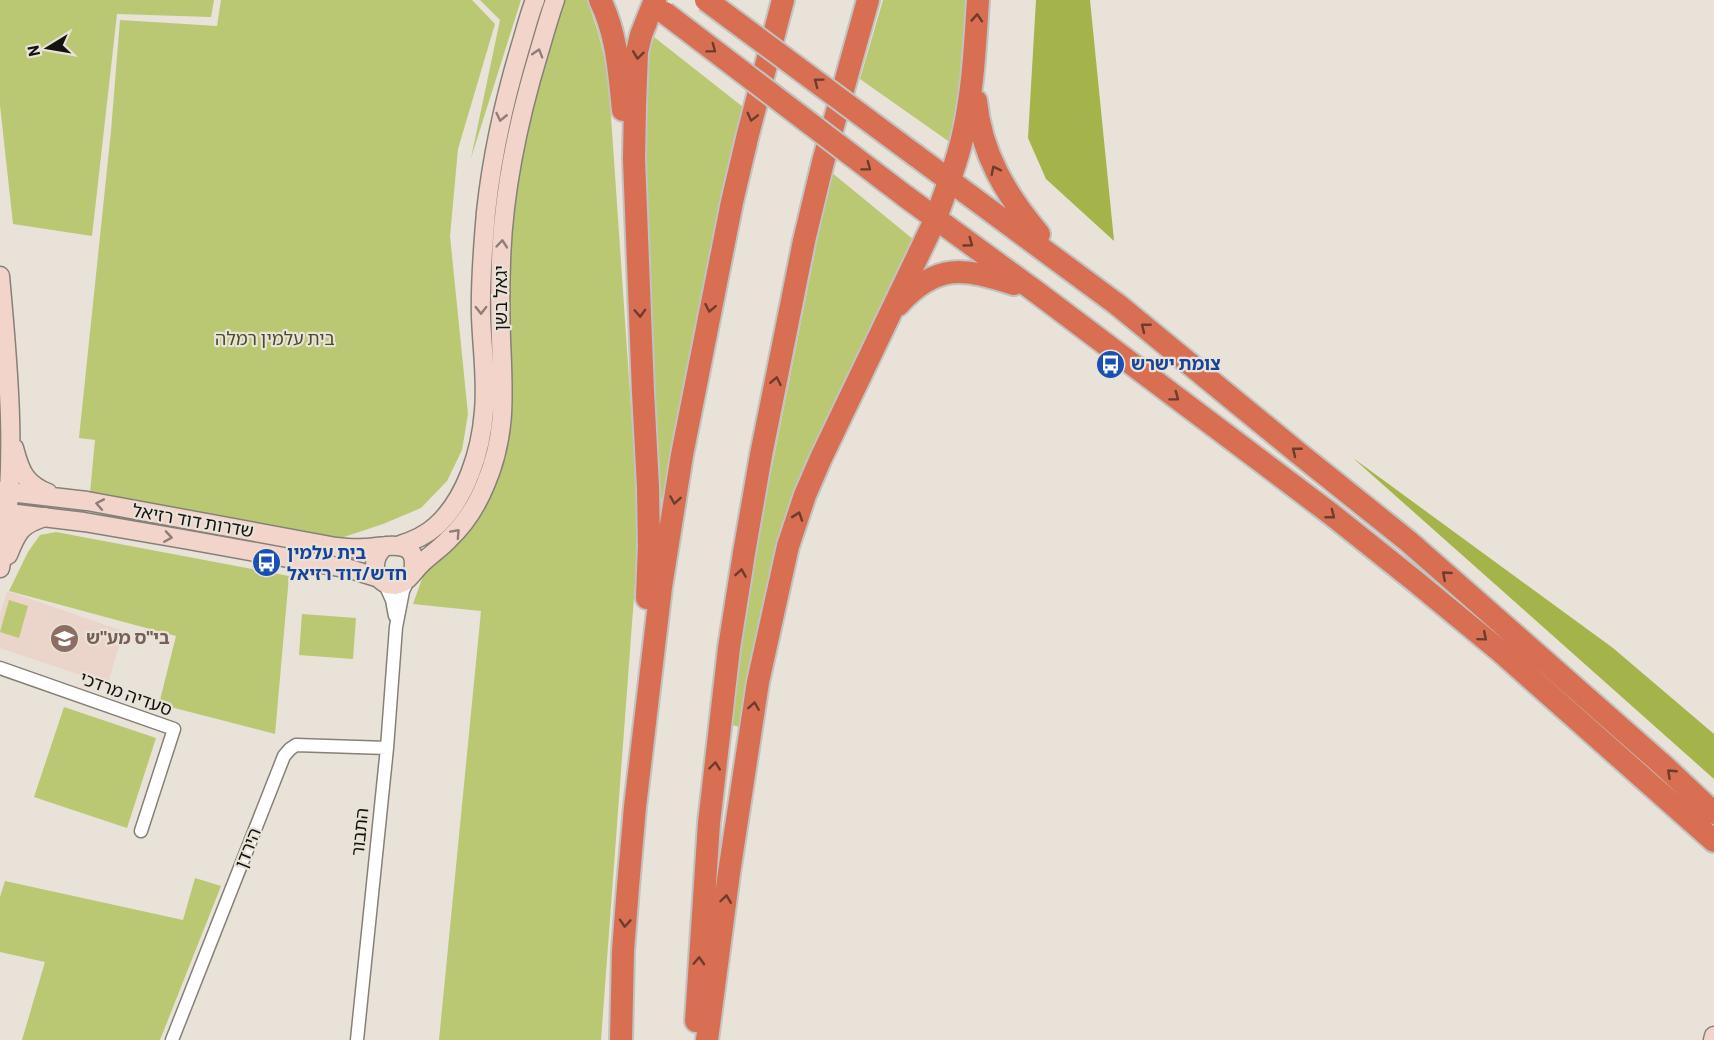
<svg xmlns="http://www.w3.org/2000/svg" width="1714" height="1040" viewBox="0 0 1714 1040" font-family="Barlow,'Noto Sans Hebrew',sans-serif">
	<rect width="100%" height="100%" fill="#e8e2d8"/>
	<!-- education -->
	<path fill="#ebd4c9" d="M7,591L123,631L108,684L0,648V615Z"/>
	<!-- green -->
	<path fill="#bac773" d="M0,0H214L211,17L117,14L92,236L13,224L0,105Z
		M221,0H472L495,24L458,149L450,236L468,414L462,450L447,481L421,508L383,524L341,538L90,493L95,440L79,438L111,131L120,20L217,26Z
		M480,0H521L471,158L500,20Z
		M564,0H587L598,32L608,73L638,510L635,583L601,1040H439L481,611L413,604L427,565L465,529L508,436L512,397L505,300L518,164L545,50Z
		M883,0H969L958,115L951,143L860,79Z
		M654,37L743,107L669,494L656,502L644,91L647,61Z
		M831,172L914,240L794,499L743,728L728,724L759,532Z
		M56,532L289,576L275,734L159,704L176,636L9,591L28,552L40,535Z
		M9,600L28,606L19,638L0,632Z
		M302,614L356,618L353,659L299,655Z
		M64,707L156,738L127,828L34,797Z
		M195,878L221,886L160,1040H22L45,962L0,952V897L5,881L183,920Z"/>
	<!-- forest -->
	<path fill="#a5b34b" d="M1036,0H1090L1114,241L1046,179L1028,138Z
		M1353,458L1613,648L1714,734V779Z"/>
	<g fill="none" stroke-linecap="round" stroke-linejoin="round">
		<defs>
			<path id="street" d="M384,582L392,600L395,616
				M0,668L174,729L141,831
				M172,1040L284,756L290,749L296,745L387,748
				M357,1040L387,748L396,627L403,591L409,578"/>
			<path id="secondary" d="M0,276C9,373 18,471 0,568
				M14,448C20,471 25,484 48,493
				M0,491L87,501L336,547C345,548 355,549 365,548C386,547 420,536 413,572
				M0,512L84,522L183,539L350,569L379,578
				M400,545C413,541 425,536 436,526C466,499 481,451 484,411C487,380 482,348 481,316C480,281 483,247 486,212C492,156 504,102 520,48C525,32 529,15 535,0
				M386,546C366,559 375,590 399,584C409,581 414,570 422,563C430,555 441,548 449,539C465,524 478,503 486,483C507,433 503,392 501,339C500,314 500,288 501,262C503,190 518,121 539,52C544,35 549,17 555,0
				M8,555C17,532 21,524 45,517
				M1713,1040L1714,1036"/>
			<path id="highway" d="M600,0C617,34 619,72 623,110
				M976,101C981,153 1006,195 1039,234
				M915,155L1118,305L1297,452L1408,541L1664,766L1714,813
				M905,196L1035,291L1331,514L1415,581L1500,651L1714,841
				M898,305C937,262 964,268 1014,284
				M647,598L649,546L648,487L643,392L634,159L635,105L637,52L641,35L655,0
				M696,1021L709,823L729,648L744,553L761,455L804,241L823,162L868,0
				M621,1040L623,951L628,887L635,807L661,587L682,455L732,202L748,134L783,0
				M707,1040L729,873L758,682L788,546L805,495L821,458L936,218C945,192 956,166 962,139C973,93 975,46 978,0"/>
		</defs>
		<!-- street casing -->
		<use href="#street" stroke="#868178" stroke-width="15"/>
		<!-- secondary casing -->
		<use href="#secondary" stroke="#868178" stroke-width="21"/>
		<!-- highway casing -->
		<use href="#highway" stroke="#c2c2c1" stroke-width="26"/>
		<!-- street -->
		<use href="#street" stroke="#fff" stroke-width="12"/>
		<!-- secondary -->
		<use href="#secondary" stroke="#f3d4cb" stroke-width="18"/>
		<!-- highway -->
		<use href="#highway" stroke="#d86f52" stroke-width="22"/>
		<defs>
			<path id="highway-bridge" d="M706,0L915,155
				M665,13L905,196"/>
		</defs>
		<!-- highway-bridge casing -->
		<use href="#highway-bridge" stroke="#c2c2c1" stroke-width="26" stroke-linecap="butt"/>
		<!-- highway-bridge -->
		<use href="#highway-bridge" stroke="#d86f52" stroke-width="22"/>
	</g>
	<!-- one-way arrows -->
	<defs><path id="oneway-chevron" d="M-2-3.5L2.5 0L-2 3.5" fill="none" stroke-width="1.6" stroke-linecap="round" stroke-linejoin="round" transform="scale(1.5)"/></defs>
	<g stroke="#6d3c2e">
		<use href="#oneway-chevron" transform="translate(977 18) rotate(-86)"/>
		<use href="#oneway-chevron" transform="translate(712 49) rotate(37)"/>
		<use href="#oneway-chevron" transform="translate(638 55) rotate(97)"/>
		<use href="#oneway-chevron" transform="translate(818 82) rotate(-143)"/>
		<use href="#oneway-chevron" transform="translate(752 117) rotate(104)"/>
		<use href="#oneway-chevron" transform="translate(867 167) rotate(37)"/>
		<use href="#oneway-chevron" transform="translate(995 170) rotate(-117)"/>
		<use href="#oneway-chevron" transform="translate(969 243) rotate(36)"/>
		<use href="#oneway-chevron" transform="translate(710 308) rotate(101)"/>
		<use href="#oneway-chevron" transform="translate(640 313) rotate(88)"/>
		<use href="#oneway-chevron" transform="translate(1145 327) rotate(-141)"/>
		<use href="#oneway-chevron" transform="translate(776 381) rotate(-79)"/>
		<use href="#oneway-chevron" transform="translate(1175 397) rotate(37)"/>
		<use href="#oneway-chevron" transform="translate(1296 451) rotate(-141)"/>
		<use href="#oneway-chevron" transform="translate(675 500) rotate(99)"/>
		<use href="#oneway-chevron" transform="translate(1331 515) rotate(38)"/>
		<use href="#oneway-chevron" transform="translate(798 516) rotate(-71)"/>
		<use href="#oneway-chevron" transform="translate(741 573) rotate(-81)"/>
		<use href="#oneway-chevron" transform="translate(1446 575) rotate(-139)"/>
		<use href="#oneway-chevron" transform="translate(1483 637) rotate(40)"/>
		<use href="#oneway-chevron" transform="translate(754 706) rotate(-81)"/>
		<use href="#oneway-chevron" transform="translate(715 766) rotate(-84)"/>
		<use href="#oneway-chevron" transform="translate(1671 773) rotate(-137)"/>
		<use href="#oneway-chevron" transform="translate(726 899) rotate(-82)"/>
		<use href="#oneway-chevron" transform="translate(625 923) rotate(94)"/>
		<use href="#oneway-chevron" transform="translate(699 961) rotate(-87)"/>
	</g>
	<g stroke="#8f7d77">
		<use href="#oneway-chevron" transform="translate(538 53) rotate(-73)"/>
		<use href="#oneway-chevron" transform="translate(501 117) rotate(103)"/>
		<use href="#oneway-chevron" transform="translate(502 244) rotate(-85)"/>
		<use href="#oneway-chevron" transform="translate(481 310) rotate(90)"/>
		<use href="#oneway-chevron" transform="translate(100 504) rotate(-169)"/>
		<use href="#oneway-chevron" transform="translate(456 533) rotate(-47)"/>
		<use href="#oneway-chevron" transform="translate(168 537) rotate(9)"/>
	</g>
	<!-- icons -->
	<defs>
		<symbol id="bus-disc" viewBox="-11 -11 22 22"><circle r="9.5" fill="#1a4fb4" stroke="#e8e2d8"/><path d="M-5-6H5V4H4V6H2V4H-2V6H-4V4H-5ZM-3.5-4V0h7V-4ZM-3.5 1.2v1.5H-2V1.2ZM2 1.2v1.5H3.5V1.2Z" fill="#fff"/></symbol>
		<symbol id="school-disc" viewBox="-11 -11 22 22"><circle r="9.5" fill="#8d6e63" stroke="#e8e2d8"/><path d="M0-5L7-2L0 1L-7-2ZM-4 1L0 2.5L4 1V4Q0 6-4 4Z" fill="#fff"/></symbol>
	</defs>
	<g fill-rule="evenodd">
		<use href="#bus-disc" x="1094" y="348" width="33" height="33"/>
		<use href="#bus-disc" x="250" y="546" width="33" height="33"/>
		<use href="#school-disc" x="48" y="622" width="33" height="33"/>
	</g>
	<g text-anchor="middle" stroke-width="4.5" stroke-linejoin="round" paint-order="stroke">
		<!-- street labels -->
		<g font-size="18" fill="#151310" stroke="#e8e2d8">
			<text transform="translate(501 298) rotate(-90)" y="6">יגאל בשן</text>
			<text transform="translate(193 521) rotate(10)" y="6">שדרות דוד רזיאל</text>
			<text transform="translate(126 694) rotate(20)" y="6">סעדיה מרדכי</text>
			<text transform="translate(360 832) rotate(-84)" y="6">התבור</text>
			<text transform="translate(248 848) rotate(-68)" y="6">הירדן</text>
		</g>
		<!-- park labels -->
		<g font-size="18" fill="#484f24" stroke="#e8e2d8">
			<text x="275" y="345">בית עלמין רמלה</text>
		</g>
		<!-- transit labels -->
		<g font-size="18" font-weight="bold" fill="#164399" stroke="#e8e2d8" text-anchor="start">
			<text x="1131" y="370">צומת ישרש</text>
			<text x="287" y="559">בית עלמין<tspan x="287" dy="21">חדש/דוד רזיאל</tspan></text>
		</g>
		<!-- education labels -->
		<g font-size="18" font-weight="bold" fill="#785e54" stroke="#e8e2d8" text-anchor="start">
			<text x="86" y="644">בי"ס מע"ש</text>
		</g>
	</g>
	<!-- north arrow -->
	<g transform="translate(48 48) rotate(259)" stroke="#e8e2d8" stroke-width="4.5" paint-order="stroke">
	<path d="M0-4.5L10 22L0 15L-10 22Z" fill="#151310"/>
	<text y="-9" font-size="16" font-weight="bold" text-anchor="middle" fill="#151310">N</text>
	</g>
</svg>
